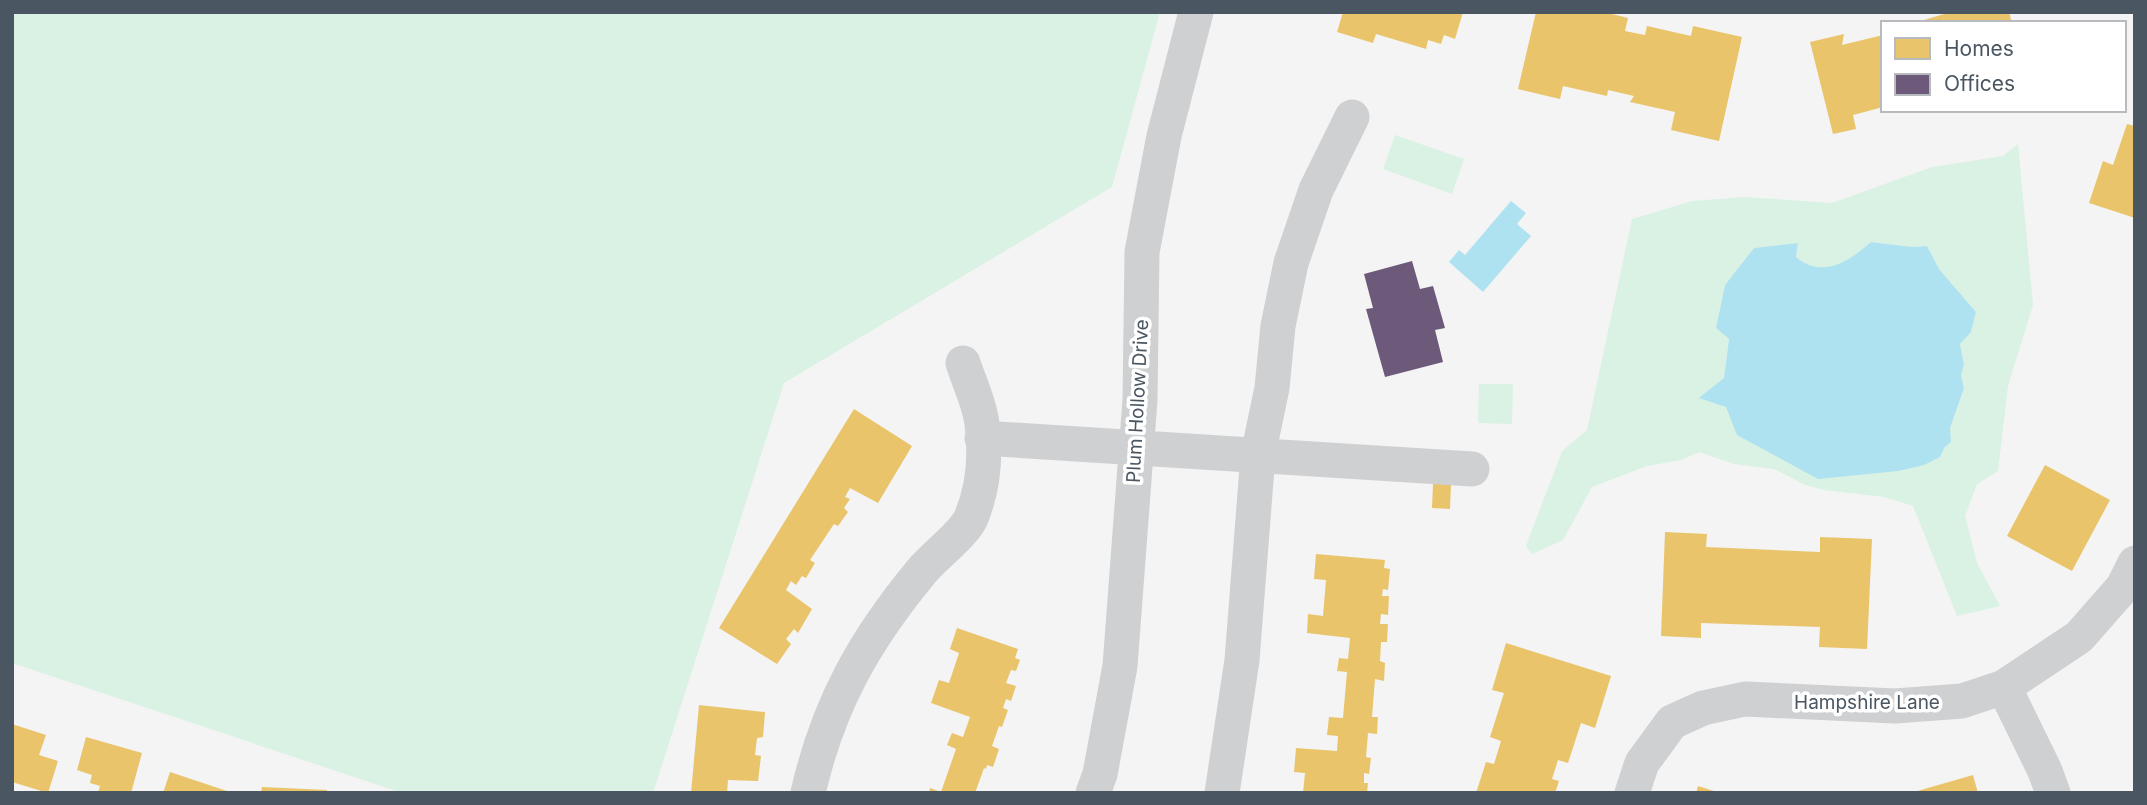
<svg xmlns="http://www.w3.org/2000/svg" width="2147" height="805" viewBox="0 0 2147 805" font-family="Inter,sans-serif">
	<rect width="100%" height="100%" fill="#f4f4f4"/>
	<!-- green -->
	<path fill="#d9f2e3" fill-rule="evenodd" d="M12,12H1160L1112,187L784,383L653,793H402L12,663Z
		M1395,135L1464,159L1452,194L1383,169Z
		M2018,144L2033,305L2008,386L1998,471L1977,484L1965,516L1977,563L2000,606L1957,616L1913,506L1884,497L1824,490L1805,485L1774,469L1734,464L1699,452L1681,460L1647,466L1592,487L1563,540L1532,554L1526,546L1562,451L1587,430L1632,219L1692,201L1746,197L1832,203L1932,167L2003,156ZM1871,242L1912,247L1927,246L1939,269L1976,312L1971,332L1960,344L1964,365L1961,375L1964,388L1950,428V442L1944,448L1700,398L1724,378L1729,339L1716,328L1725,285L1754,248L1798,243L1796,257C1824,279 1848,262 1871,242Z
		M1479,384H1513L1512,424L1478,423Z"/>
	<!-- water -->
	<path fill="#aee2f0" d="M1511,201L1526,213L1517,224L1531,236L1483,292L1449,262L1459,250L1465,255Z
		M1871,242L1912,247L1927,246L1939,269L1976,312L1971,332L1960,344L1964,365L1961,375L1964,388L1950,428L1951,442L1944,448L1940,457L1924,465L1898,471L1818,479L1737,435L1726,407L1699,398L1724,378L1729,339L1716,328L1725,285L1754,248L1798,243L1796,257C1823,279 1848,262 1871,242Z"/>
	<!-- homes -->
	<path fill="#e9c46a" d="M1343,12H1463L1455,39L1444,35L1441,44L1428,40L1426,49L1376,34L1373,43L1337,32Z
		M1536,12H1604L1628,18L1625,31L1645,35L1647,26L1691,36L1693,26L1742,37L1719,141L1671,130L1675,112L1630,102L1634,96L1608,90L1607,96L1563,86L1560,99L1518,89Z
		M1951,12H2009L2012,23H1914Z
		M1844,34L1842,45L1883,35V107L1853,115L1856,129L1833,134L1810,42Z
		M2127,124L2135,126V218L2089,203L2103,161L2113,165Z
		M854,409L912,446L878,503L850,488L845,497L850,499L844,508L848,512L838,526L834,524L810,560L815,563L806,578L802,576L796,585L791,581L786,590L812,609L798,633L794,629L786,639L791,644L777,664L719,628Z
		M2045,465L2110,500L2072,571L2007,536Z
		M1433,484H1451L1450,509L1432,508Z
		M1665,532L1707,534L1706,547L1820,552V537L1872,539L1867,649L1819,647L1820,627L1701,623V638L1661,636Z
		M1316,554L1385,560L1384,568L1390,569L1388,590L1383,589L1382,596H1389L1388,615L1381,614L1380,624H1388L1387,642H1381L1380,661L1385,663L1384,681L1375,679L1372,717H1378L1377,734L1368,733L1366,757L1371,758L1369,774L1364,773V783H1368L1367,793H1303L1305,773L1294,772L1296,748L1337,751L1338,736L1327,735L1329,717L1343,718L1347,672L1337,671L1339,658L1348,659L1350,638L1307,633L1308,614L1323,616L1326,580L1314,579Z
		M957,628L1018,649L1015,658L1020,660L1016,671L1011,670L1006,683L1016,686L1011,701L1006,699L1003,708L1008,710L1002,727L999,726L992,746L999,749L993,767L987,765L986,769L984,768L975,793H929L930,788L941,792L956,749L947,745L952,733L963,737L970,717L931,703L939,680L949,683L959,653L950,649Z
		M1506,643L1611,676L1595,728L1581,723L1568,763L1558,760L1552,779L1559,781L1555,793H1476L1486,762L1494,764L1501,741L1490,737L1504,693L1492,690Z
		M699,705L765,712L763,737L757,738L755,755L761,756L758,781L728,780L727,793H691Z
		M12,724L46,735L39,755L58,761L48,793L12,782Z
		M86,737L142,753L131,793H98L100,786L90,783L92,775L77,770Z
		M170,772L230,792V793H163Z
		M1973,775L1978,793H1914V792Z
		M1698,786L1717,792V793H1696Z
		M262,787L327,790V793H261Z"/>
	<!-- offices -->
	<path fill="#6d597a" d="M1412,261L1420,289L1433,286L1445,328L1435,330L1443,362L1385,377L1366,309L1373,308L1364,274Z"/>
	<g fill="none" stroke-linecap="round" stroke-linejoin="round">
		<!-- minor -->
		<path stroke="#ced0d2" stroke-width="35" d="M982,438L1472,469
			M2004,687L2045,771L2053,793
			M808,793C828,705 864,641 921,572C933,557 964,534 971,518C983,489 986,455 982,424C980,404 969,382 963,363
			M1093,793L1100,774L1120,666L1140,400L1142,252L1164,136L1196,12
			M1222,793L1242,660L1258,455L1272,388L1278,326L1291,263L1316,190L1352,117
			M1632,793L1642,763L1672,722L1703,708L1745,699L1895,706L1962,701L2004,687L2079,637L2123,587L2135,563"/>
	</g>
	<g text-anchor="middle" stroke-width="7" stroke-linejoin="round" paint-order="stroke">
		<!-- street labels -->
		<g font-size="19" fill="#4a5661" stroke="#fff">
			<text transform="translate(1137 401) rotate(-87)" y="7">Plum Hollow Drive</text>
			<text x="1867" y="709">Hampshire Lane</text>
		</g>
	</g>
	<!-- border -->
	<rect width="2147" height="805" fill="none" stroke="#4a5661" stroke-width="28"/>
	<!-- legend -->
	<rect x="1881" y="21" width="245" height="91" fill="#ffffff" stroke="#b7bbc0" stroke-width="2"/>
	<rect x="1895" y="38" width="35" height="21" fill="#e9c46a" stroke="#b7bbc0" stroke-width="2"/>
	<text x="1944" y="56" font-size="21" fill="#4a5661">Homes</text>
	<rect x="1895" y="74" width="35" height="21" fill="#6d597a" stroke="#b7bbc0" stroke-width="2"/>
	<text x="1944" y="91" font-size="21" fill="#4a5661">Offices</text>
</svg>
